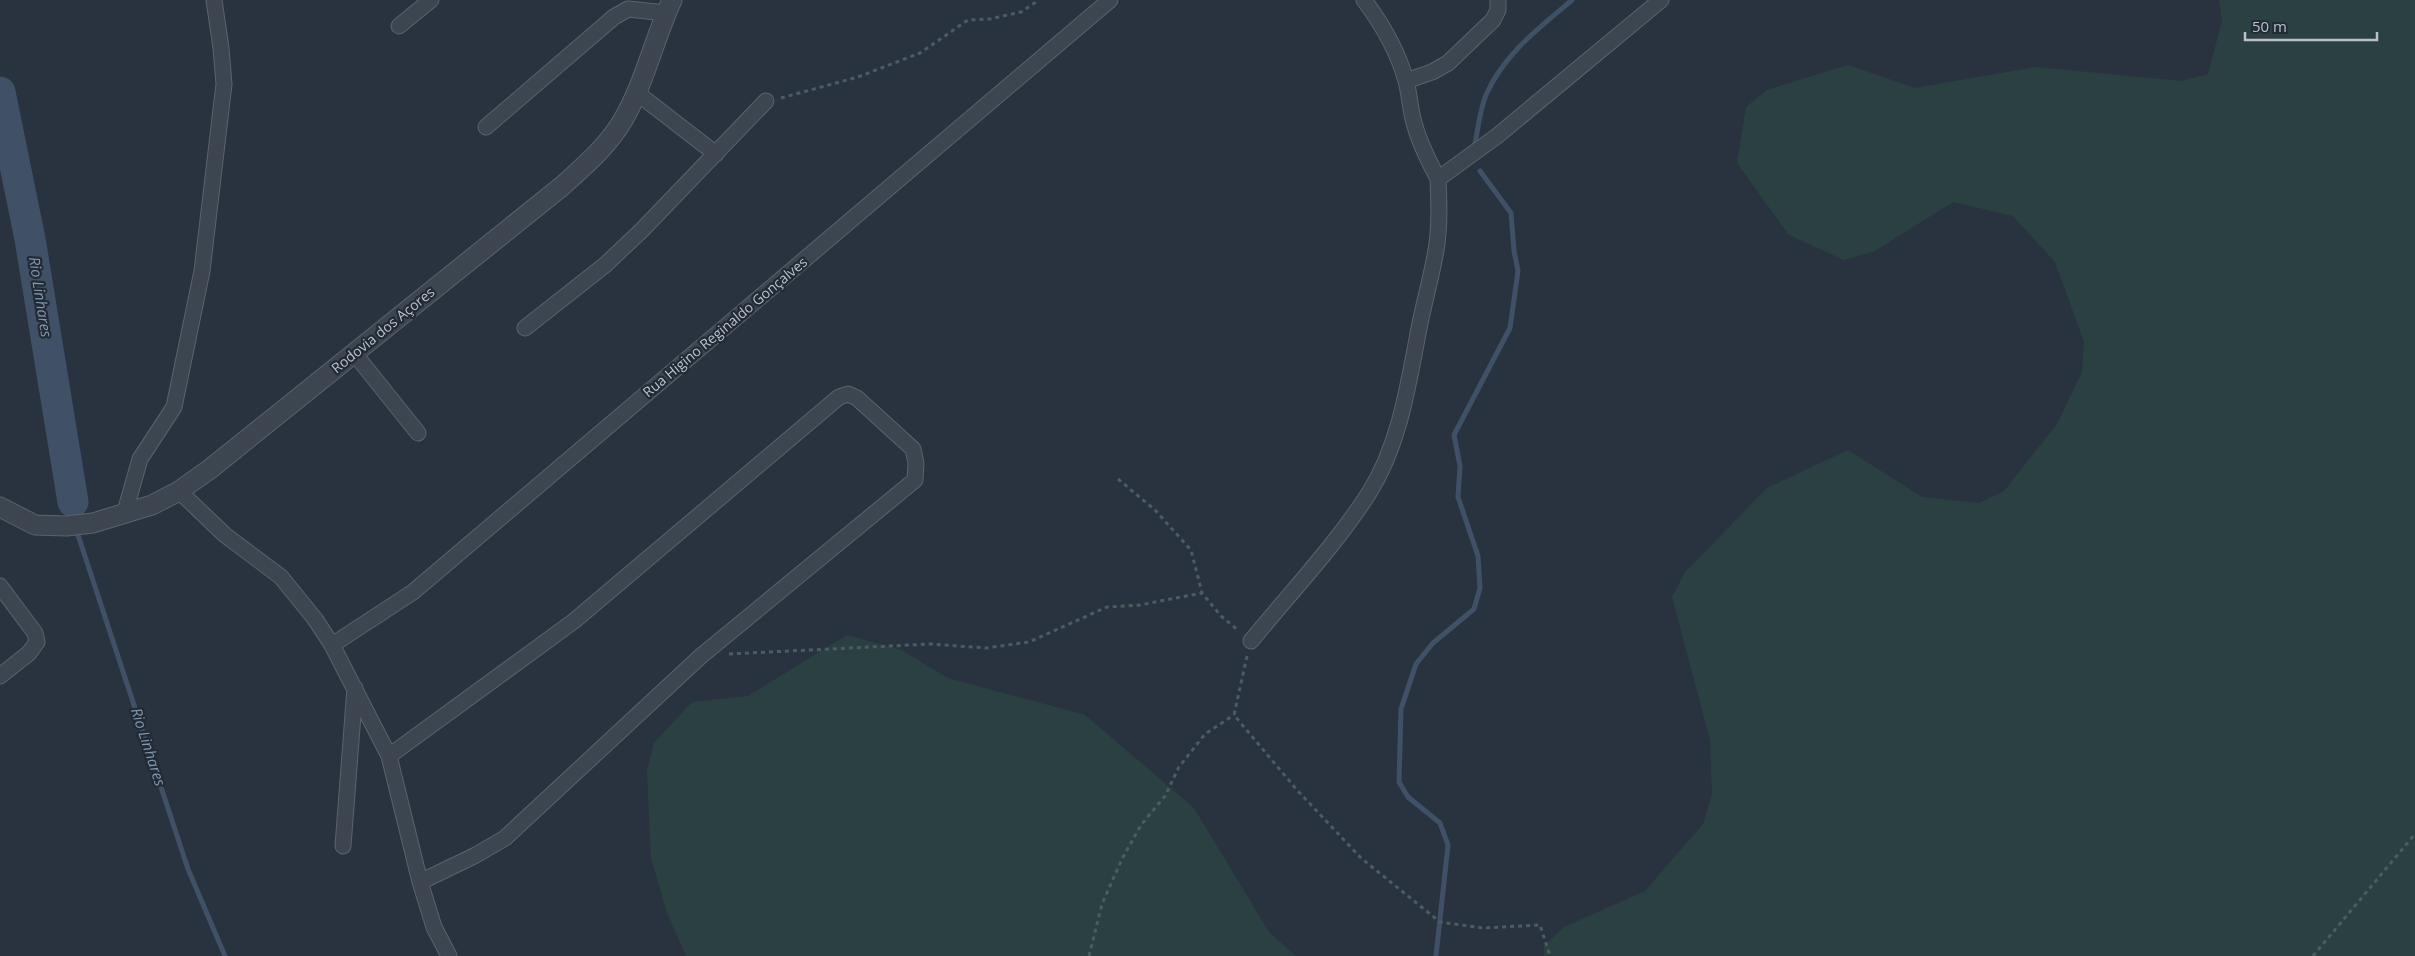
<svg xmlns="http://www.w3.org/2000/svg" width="2415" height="956" viewBox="0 0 2415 956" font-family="'Open Sans',sans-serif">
	<rect width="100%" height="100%" fill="#28333f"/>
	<!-- green -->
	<path fill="#2b4141" d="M2219,0H2415V956H1544V946L1564,927L1645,891L1703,824L1712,795L1710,740L1672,597L1685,572L1767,488L1848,450L1922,497L1979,503L2004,491L2057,424L2082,372L2084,342L2055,262L2013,216L1953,202L1875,251L1844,260L1789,235L1737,163L1746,107L1767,90L1848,65L1915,88L2036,67L2181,81L2208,74L2222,21Z
		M847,635L901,650L948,678L1085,715L1194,808L1269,932L1296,956H686L667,913L651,858L647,771L654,743L692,702L748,696Z"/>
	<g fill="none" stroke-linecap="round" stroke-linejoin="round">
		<!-- stream -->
		<path stroke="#405167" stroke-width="5" d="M1475,144C1478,128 1480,110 1486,95C1504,54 1539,28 1572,0
			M78,535L188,869L225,956
			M1436,956L1448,845L1440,823L1408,797L1399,782L1401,709L1416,664L1433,643L1474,609L1480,588L1478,556L1458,497L1460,466L1454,435L1510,328L1518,271L1514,251L1511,213L1480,171"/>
		<!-- river -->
		<path stroke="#405167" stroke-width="31" d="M0,92L30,239L73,502"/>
		<defs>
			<path id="minor" d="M1364,0C1382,24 1398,52 1406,81C1410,96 1410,111 1415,126C1420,145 1429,161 1438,179L1497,136L1661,0
				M399,26L431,0
				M1406,81L1432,72L1448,63L1493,20L1498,10V0
				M637,93L716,154
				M486,127L614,17L628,9L666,13
				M525,328L605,265L642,230L766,101
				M354,353L418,433
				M179,491L225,535L281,577L315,619L332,645L389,756L420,882L434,927L449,956
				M124,515L140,459L174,407L202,271L224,84L221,48L214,0
				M0,586L35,633L37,642L29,653L0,676
				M1251,641C1291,592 1335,546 1369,493C1398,447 1407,392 1417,339C1422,309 1431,280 1436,250C1440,226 1439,203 1438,179
				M332,645L413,592L1110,0
				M389,756L574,621L839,397L848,394L857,398L913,449L916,463L915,480L701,656L505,838L476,855L420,882
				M343,846L355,688"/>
			<path id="tertiary" d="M0,507L35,525L66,526L93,523L152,505L179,491L210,469L561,187C583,167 608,146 623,120C645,82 654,39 672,0"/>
		</defs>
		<!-- minor casing -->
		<use href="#minor" stroke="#5a636d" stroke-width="17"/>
		<!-- tertiary casing -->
		<use href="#tertiary" stroke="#5a636d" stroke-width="21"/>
		<!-- path -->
		<path stroke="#4b5d5f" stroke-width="3" stroke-dasharray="4 4" stroke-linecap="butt" d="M781,98L858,77L920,53L968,20L990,19L1021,12L1039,0
			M1118,479L1155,510L1191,550L1202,593
			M729,654L930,644L986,648L1029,642L1107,607L1140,605L1202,593L1221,616L1239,631
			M1247,656L1234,715L1297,790L1361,858L1440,922L1483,928L1540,925L1550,956
			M1089,956L1102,904L1122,859L1141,825L1165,796L1179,767L1205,734L1234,715
			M2313,956L2415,834"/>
		<!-- minor -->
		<use href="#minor" stroke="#3c4550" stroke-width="15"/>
		<!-- tertiary -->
		<use href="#tertiary" stroke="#3c4550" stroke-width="19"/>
	</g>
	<g text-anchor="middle" stroke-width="4.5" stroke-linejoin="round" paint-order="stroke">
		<!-- street labels -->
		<g font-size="14" fill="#b9c0ca" stroke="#212a35">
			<text transform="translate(725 327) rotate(-40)" y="5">Rua Higino Reginaldo Gonçalves</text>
			<text transform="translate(383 330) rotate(-39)" y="5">Rodovia dos Açores</text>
		</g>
		<!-- water labels -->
		<g font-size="15" font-style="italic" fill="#8497ae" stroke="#212a35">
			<text transform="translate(40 297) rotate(81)" y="5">Rio Linhares</text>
			<text transform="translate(148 747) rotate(72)" y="5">Rio Linhares</text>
		</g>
	</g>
	<!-- scale -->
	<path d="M2245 32v8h132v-8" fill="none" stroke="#b9c0ca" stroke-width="2.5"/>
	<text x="2252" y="32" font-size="15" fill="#b9c0ca" stroke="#212a35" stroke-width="4" paint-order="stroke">50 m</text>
</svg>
